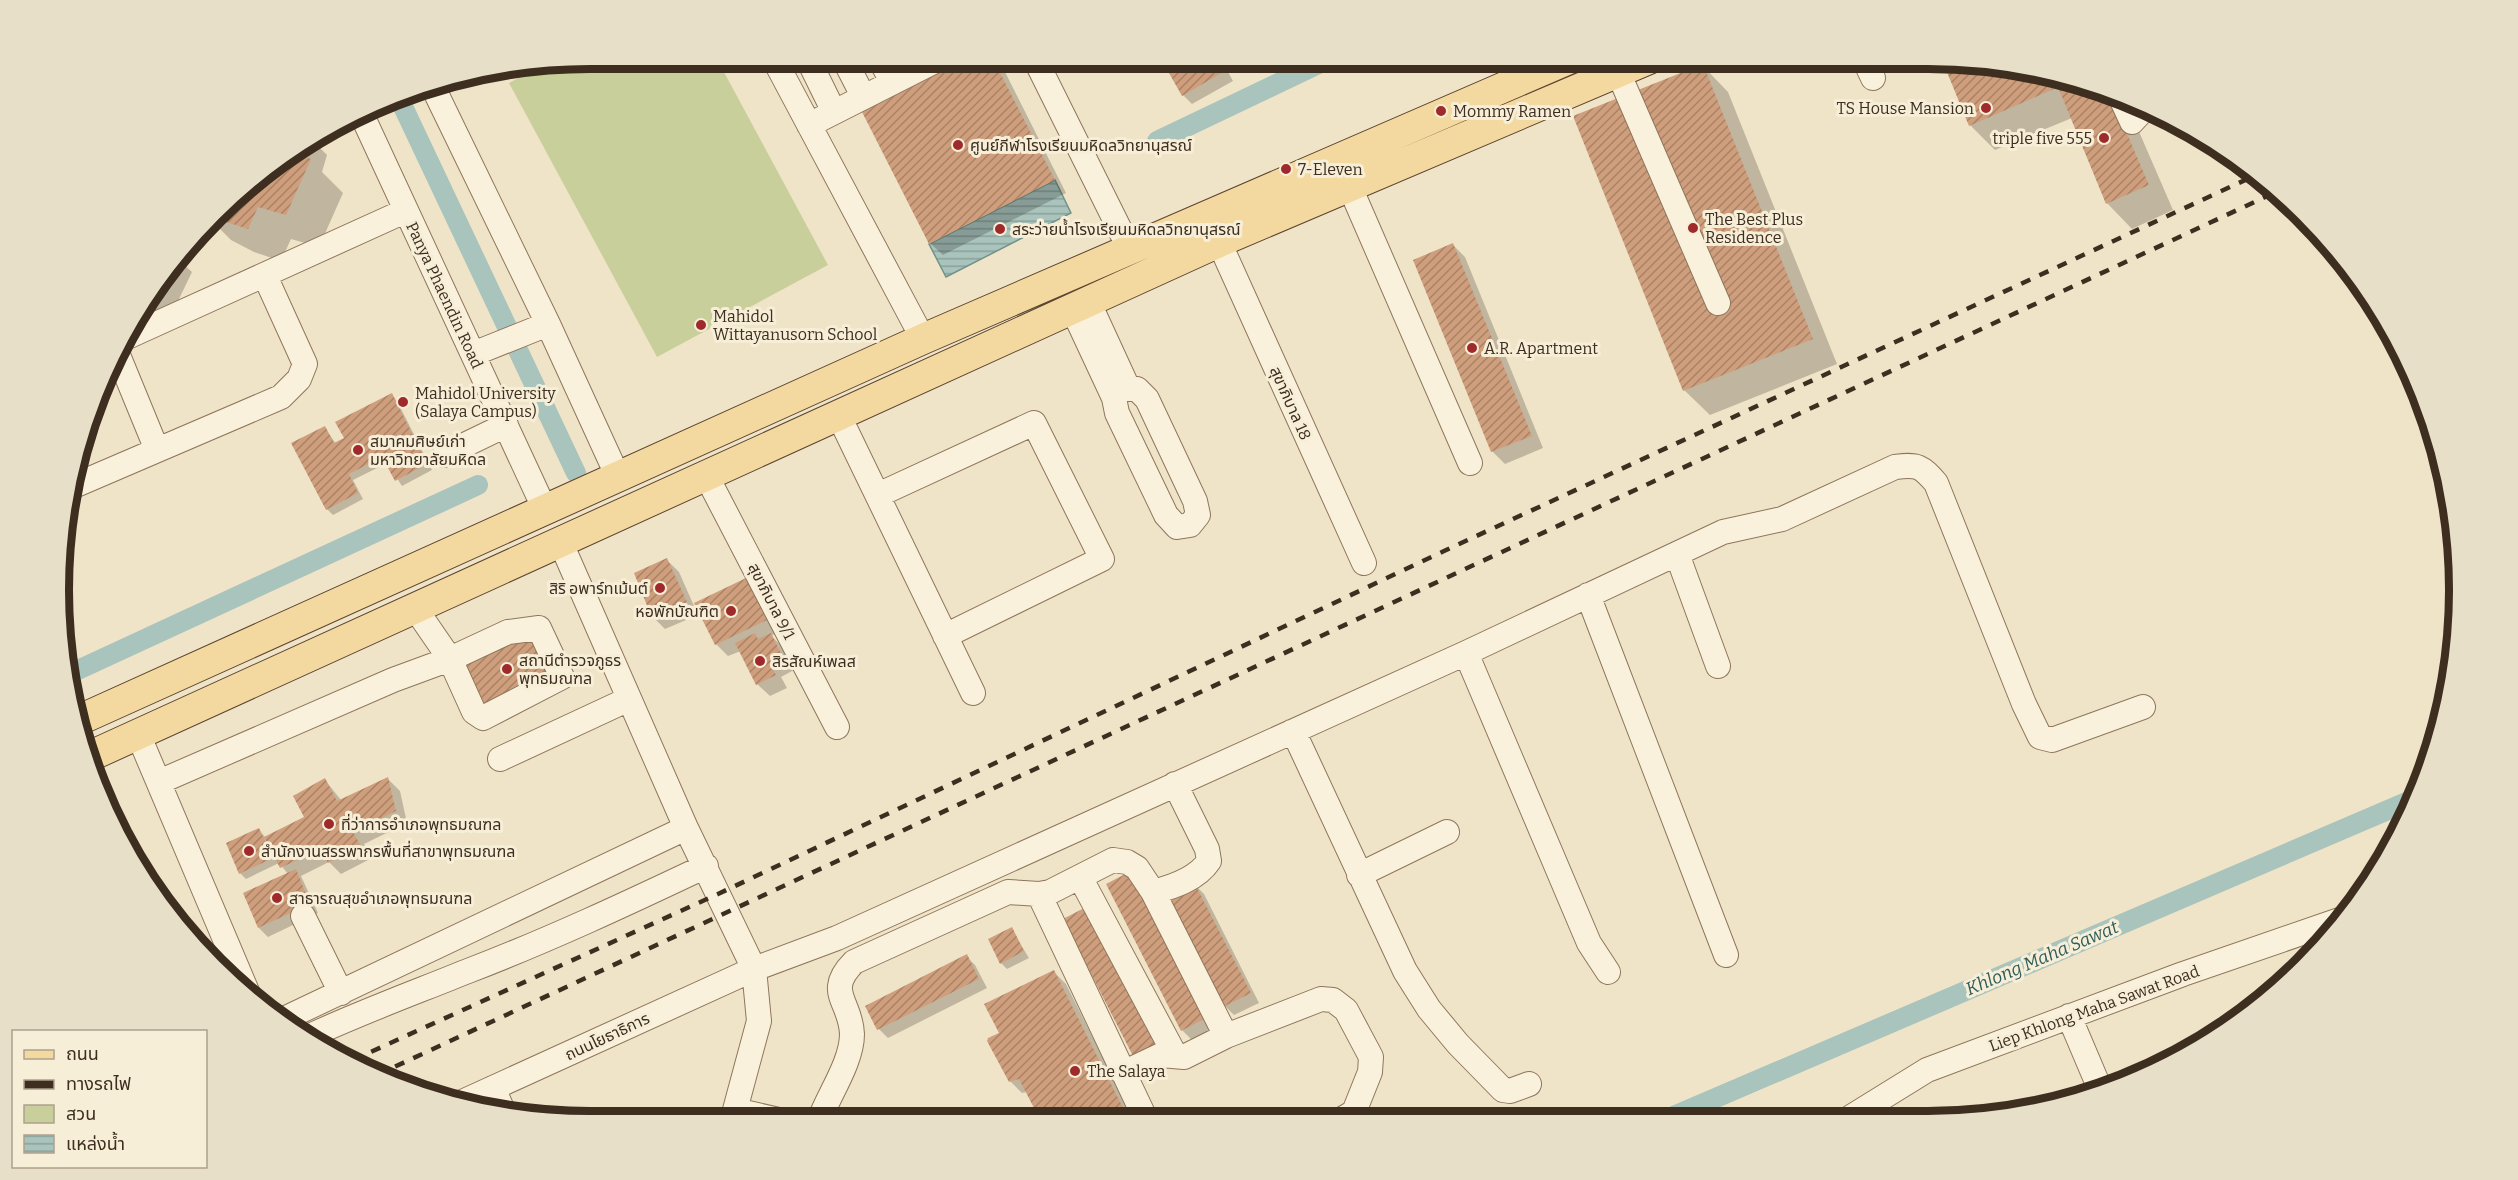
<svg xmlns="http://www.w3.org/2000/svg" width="2518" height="1180" viewBox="0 0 2518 1180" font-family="Bitter,'Noto Sans Thai',serif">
	<defs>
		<pattern id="water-rules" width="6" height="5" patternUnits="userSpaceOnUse" patternTransform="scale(1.5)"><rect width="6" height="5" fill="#a9c4bc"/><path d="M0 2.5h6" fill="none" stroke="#8ba098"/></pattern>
		<pattern id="building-hatch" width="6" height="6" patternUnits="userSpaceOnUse" patternTransform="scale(1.5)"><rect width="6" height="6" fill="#cf9f7d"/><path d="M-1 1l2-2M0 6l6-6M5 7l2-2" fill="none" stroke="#a98266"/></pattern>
	</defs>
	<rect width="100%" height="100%" fill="#f0e4c8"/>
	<!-- park -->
	<path fill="#c9cf9b" d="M590,59H717L828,265L657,357L509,83L539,67Z"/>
	<!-- water -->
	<path fill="url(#water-rules)" stroke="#6f938a" stroke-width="1.5" d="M1055,180L1071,213L946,277L929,244Z"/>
	<!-- shadow -->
	<path fill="#0003" d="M886,59H931L898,74Z
		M966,59L999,60L1066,193L943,255L930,243L863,111Z
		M1163,59H1221L1233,81L1192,104L1183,95Z
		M1944,60L2031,69L2124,97L2173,210L2132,229L2107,203L2072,118L1995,150L1970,125Z
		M1703,66L1728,92L1837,364L1710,415L1684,390Z
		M311,139L327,155L322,172L343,193L319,247L291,239L281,261L254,252L231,240L213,222L240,190Z
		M1453,245L1465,257L1543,448L1505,464L1493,452L1415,260Z
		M181,262L192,272L167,324L141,310Z
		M391,395L397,401L432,470L402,486L387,463L353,480L363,499L333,515L327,509L325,428L336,444L346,439Z
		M667,560L679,572L698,615L665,629L653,617Z
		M746,579L758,592L778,632L771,636L783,647L794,670L781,677L787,688L770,696L757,684L741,651L728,656L716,644Z
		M388,779L400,791L407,823L364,844L372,858L341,874L329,862L301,876L318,913L268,937L259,928L245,893L288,874L279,863L246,879L240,873L259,830L266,838L306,817L325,780L341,800Z
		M1108,884L1219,1030L1194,1042L1182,1030Z
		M1195,885L1204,894L1259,1003L1234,1015L1225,1006L1170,898Z
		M1011,929L1029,958L1007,969L1001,963Z
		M966,956L975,965L987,988L888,1038L879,1029L867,1006Z
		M1054,972L1066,984L1134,1120H1031L1036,1108L1027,1092L1022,1093L1010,1081L1001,1034Z"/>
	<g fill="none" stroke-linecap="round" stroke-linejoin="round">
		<!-- canal -->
		<path stroke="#a9c4bc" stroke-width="20" d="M398,96L576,473
			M1157,141L1329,59
			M67,675L478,485
			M1669,1118L2416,798"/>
	</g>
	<!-- building -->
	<path fill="url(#building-hatch)" d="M963,59H993L1055,180L929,244L861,110Z
		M1161,59H1218L1225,71L1182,96Z
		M1942,60L2031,69L2048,74L2054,89L1969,126Z
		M1703,64L1813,339L1683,391L1573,116Z
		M2053,75L2109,92L2149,185L2106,204Z
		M292,153L311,159L286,215L258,207L248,229L217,219L240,190Z
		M1453,243L1532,436L1491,452L1413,260Z
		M392,393L427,464L395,481L382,457L349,474L358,493L326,510L291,443L325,426L334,443L344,438L335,422Z
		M667,558L687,602L652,618L634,573Z
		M746,578L767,620L715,645L694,603Z
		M536,631L555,672L478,710L459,666Z
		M755,633L758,639L771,633L783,658L770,664L776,675L756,685L735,643Z
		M388,777L396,811L353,832L361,846L328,863L321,849L280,868L264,837L304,817L293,796L325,778L337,801Z
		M259,828L273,858L239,874L226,843Z
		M296,869L310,904L258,928L243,893Z
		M1133,870L1208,1017L1181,1031L1106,884Z
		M1195,884L1251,993L1223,1007L1168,898Z
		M1092,904L1162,1041L1133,1056L1063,919Z
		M1012,927L1024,951L1000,964L988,939Z
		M967,954L979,979L877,1030L865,1006Z
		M1054,970L1129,1120H1028L1034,1108L1019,1079L1009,1082L987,1041L988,1038L999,1033L984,1004Z"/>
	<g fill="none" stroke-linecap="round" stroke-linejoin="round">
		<defs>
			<path id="minor" d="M774,59L923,339
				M808,59L834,112
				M844,59L863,96
				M880,59L892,82
				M1035,59L1129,248
				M1864,59L1873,78
				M1618,72L1718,303
				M432,85L548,324L618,477
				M2120,96L2132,122L2146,107
				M361,113L545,510
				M809,125L939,59
				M1349,185L1470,463
				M1219,242L1364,563
				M1088,301L1128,388
				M1072,308L1114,398
				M125,338L405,211
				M473,354L548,324
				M118,355L157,450
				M1122,389H1137L1147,399L1195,501L1198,515L1190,525L1177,527L1166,515L1117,413L1114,398Z
				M838,414L973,693
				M444,455L506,425
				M706,475L837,727
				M69,488L281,397L299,379L305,364L265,276
				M878,495L1034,423L1102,559L945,636
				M560,541L686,828L754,969L759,1021L732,1121
				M1677,554L1718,666
				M1588,595L1726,955
				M539,628L562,677L483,718L474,712L450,659L508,632Z
				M1466,653L1589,943L1608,972
				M1291,732L1297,739L1405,971L1429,1009L1458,1044L1503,1090L1510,1091L1529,1084
				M138,734L249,996
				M500,759L629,699
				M159,782L393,680L450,659L415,608
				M1359,875L1447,832
				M1080,877L1175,1055
				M1153,892L1226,1036
				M1039,894L1146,1120
				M303,916L341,993
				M2069,1016L2100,1089
				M286,1018L686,828
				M312,1035C364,1011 416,992 468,971C549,940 628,903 706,866
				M1123,1073L1161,1055L1184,1057L1226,1036L1321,999L1333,1000L1346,1010L1371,1057L1370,1072L1354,1112L1342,1119
				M493,1088L504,1113
				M460,1103L754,969L837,938L1466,653L1723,532L1782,519L1895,467C1918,464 1921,466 1936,483L2024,704L2040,737L2052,740L2143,707
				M735,1110L783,1121
				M1851,1117L1927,1070L2183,974L2345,918
				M819,1121C829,1094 852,1062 852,1034C851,1001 824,992 854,962L1008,892L1039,894L1050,892L1113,860L1127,862L1137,868L1153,892C1173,887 1197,879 1209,861L1207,849L1175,784"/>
			<path id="major" d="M77,721L923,339L1569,59
				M86,758L1219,242L1649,59"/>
		</defs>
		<!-- minor casing -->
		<use href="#minor" stroke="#8d765c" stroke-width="26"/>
		<!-- major casing -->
		<use href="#major" stroke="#5b4430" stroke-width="32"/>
		<!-- minor -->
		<use href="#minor" stroke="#faf1dc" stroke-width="24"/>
		<!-- major -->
		<use href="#major" stroke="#f3d9a0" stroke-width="30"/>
		<!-- rail -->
		<path stroke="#3d2e20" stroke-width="4.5" stroke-dasharray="10 10" stroke-linecap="butt" d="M353,1060L718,894L1444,551L2256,175
			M377,1075L2276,192"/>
	</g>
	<!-- markers -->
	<g fill="#9e2a2b" stroke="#f7eed8" stroke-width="2">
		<circle cx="1986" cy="108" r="6"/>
		<circle cx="1441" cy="111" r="6"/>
		<circle cx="2104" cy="138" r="6"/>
		<circle cx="958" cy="145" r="6"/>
		<circle cx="1286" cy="169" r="6"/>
		<circle cx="1693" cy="228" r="6"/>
		<circle cx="1000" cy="229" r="6"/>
		<circle cx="701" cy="325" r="6"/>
		<circle cx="1472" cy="348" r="6"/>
		<circle cx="403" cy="402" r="6"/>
		<circle cx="358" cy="450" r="6"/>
		<circle cx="660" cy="588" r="6"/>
		<circle cx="731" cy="611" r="6"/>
		<circle cx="760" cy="661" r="6"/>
		<circle cx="507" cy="669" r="6"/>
		<circle cx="329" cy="824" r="6"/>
		<circle cx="249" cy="851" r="6"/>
		<circle cx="277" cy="898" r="6"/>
		<circle cx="1075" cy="1071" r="6"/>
	</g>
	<g text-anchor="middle" stroke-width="6" stroke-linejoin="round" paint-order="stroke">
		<!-- poi labels -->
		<g font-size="16" fill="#3d2e20" stroke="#f7eed8" text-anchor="start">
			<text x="1974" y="114" text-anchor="end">TS House Mansion</text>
			<text x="1453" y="117">Mommy Ramen</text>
			<text x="2092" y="144" text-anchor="end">triple five 555</text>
			<text x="970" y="151">ศูนย์กีฬาโรงเรียนมหิดลวิทยานุสรณ์</text>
			<text x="1298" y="175">7-Eleven</text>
			<text x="1705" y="225">The Best Plus<tspan x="1705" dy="18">Residence</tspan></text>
			<text x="1012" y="235">สระว่ายน้ำโรงเรียนมหิดลวิทยานุสรณ์</text>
			<text x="713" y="322">Mahidol<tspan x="713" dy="18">Wittayanusorn School</tspan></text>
			<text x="1484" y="354">A.R. Apartment</text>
			<text x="415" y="399">Mahidol University<tspan x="415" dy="18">(Salaya Campus)</tspan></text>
			<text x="370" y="447">สมาคมศิษย์เก่า<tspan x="370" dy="18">มหาวิทยาลัยมหิดล</tspan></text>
			<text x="648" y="594" text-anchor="end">สิริ อพาร์ทเม้นต์</text>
			<text x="719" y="617" text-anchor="end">หอพักบัณฑิต</text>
			<text x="519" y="666">สถานีตำรวจภูธร<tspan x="519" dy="18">พุทธมณฑล</tspan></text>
			<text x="772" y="667">สิรสัณห์เพลส</text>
			<text x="341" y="830">ที่ว่าการอำเภอพุทธมณฑล</text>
			<text x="261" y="857">สำนักงานสรรพากรพื้นที่สาขาพุทธมณฑล</text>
			<text x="289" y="904">สาธารณสุขอำเภอพุทธมณฑล</text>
			<text x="1087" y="1077">The Salaya</text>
		</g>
		<!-- street labels -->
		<g font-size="16" fill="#3d2e20" stroke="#f7eed8">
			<text transform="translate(445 295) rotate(65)" y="6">Panya Phaendin Road</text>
			<text transform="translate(1291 403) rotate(66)" y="6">สุขาภิบาล 18</text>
			<text transform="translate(772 601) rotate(63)" y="6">สุขาภิบาล 9/1</text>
			<text transform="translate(2094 1008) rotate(-20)" y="6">Liep Khlong Maha Sawat Road</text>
			<text transform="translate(607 1036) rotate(-25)" y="6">ถนนโยธาธิการ</text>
		</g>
		<!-- water labels -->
		<g font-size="18" font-style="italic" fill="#2f5d5a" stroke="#f7eed8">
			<text transform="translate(2042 958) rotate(-23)" y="6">Khlong Maha Sawat</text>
		</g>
	</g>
	<!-- crop -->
	<path d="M0 0H2518V1180H0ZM590 69H1928A521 521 0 0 1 2449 590V590A521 521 0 0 1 1928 1111H590A521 521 0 0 1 69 590V590A521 521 0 0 1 590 69Z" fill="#e8dfc9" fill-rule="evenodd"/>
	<path fill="none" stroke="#3d2e20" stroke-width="8" d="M590 69H1928A521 521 0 0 1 2449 590V590A521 521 0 0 1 1928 1111H590A521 521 0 0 1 69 590V590A521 521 0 0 1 590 69Z"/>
	<!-- legend -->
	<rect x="12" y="1030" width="195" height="138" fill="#f7eed8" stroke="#ada18e" stroke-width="1.5"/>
	<rect x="24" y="1050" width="30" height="9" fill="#f3d9a0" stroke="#ada18e" stroke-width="1.5"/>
	<text x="66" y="1060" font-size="18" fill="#3d2e20">ถนน</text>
	<rect x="24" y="1080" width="30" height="9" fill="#3d2e20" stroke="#ada18e" stroke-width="1.5"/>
	<text x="66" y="1090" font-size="18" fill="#3d2e20">ทางรถไฟ</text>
	<rect x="24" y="1105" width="30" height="18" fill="#c9cf9b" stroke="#ada18e" stroke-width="1.5"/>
	<text x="66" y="1120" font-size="18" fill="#3d2e20">สวน</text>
	<rect x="24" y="1135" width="30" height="18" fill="url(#water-rules)" stroke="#ada18e" stroke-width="1.5"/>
	<text x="66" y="1150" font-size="18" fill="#3d2e20">แหล่งน้ำ</text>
</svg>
